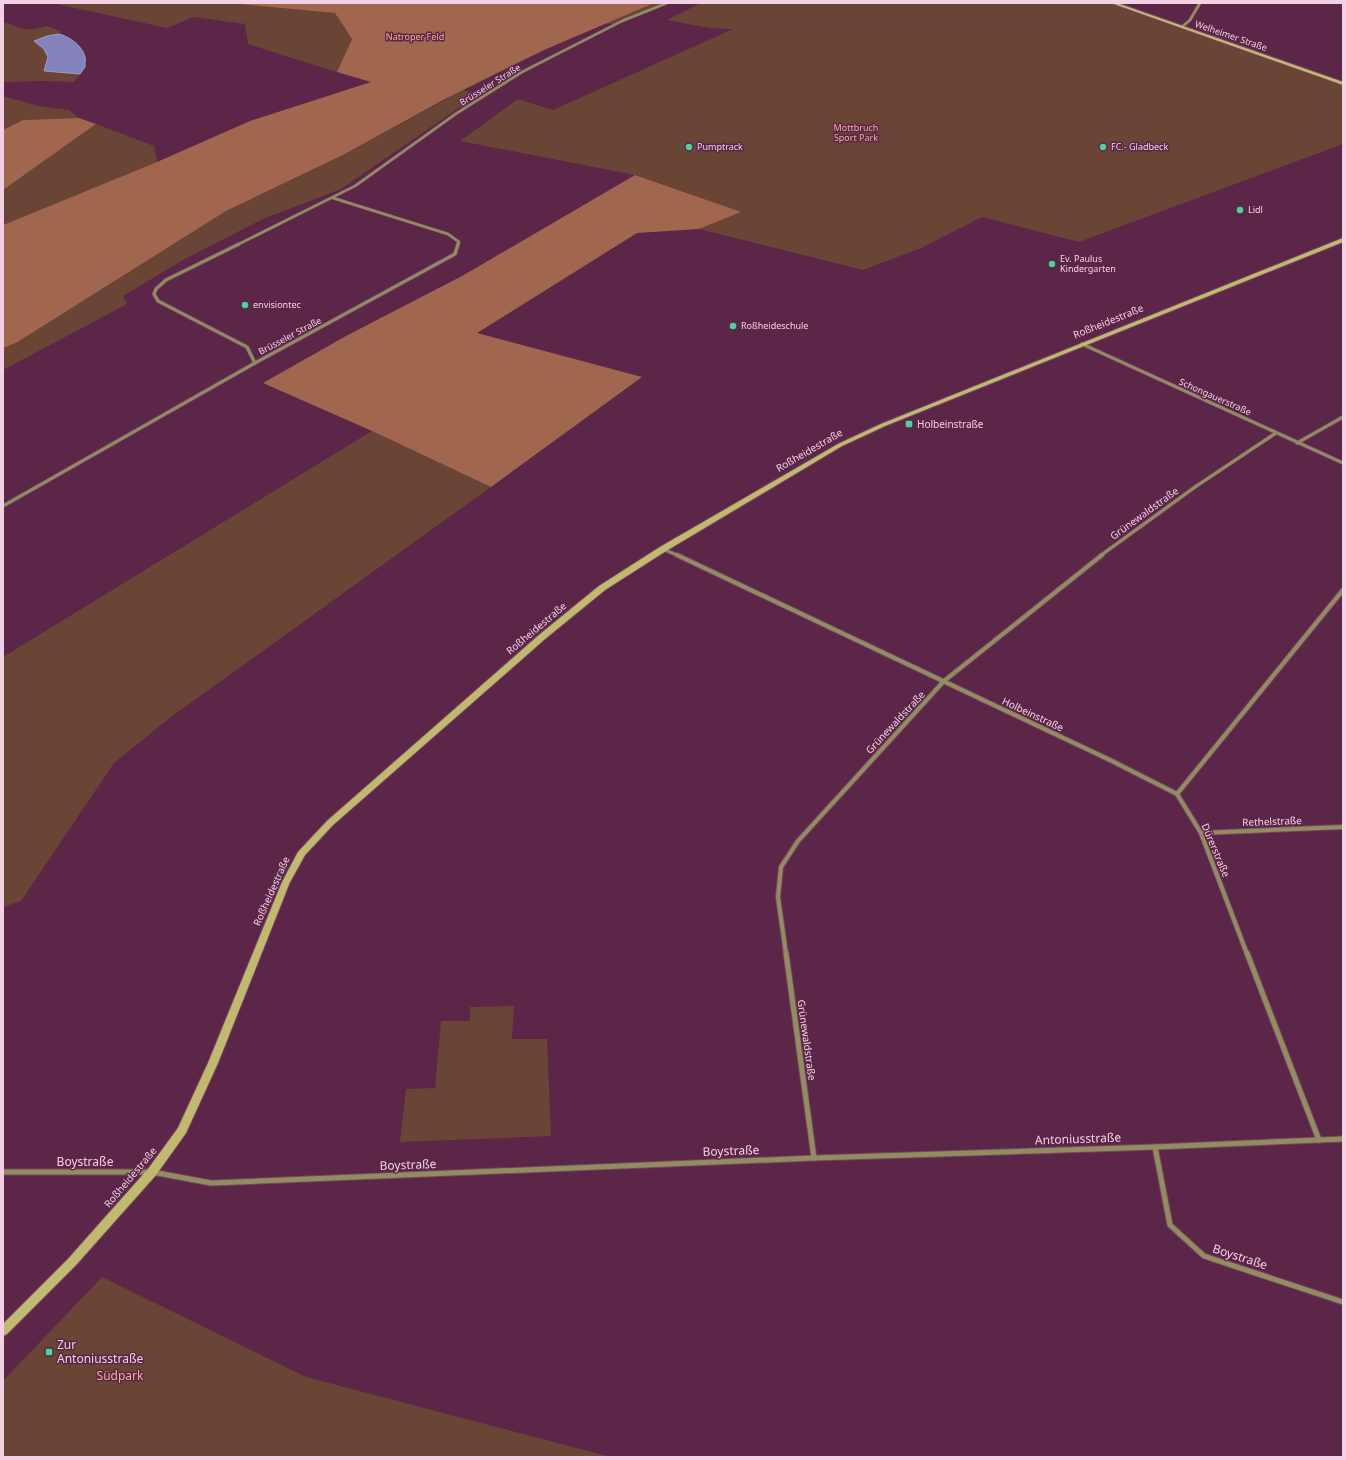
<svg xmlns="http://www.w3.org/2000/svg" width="1346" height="1460" font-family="'Noto Sans',sans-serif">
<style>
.green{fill:#6a4536}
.forest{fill:#a1664e}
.water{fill:#8283bc;stroke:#a49ac8}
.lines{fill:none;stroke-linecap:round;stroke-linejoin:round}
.street-far3-casing{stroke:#764564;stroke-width:3.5}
.street-far2-casing{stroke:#764564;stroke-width:4.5}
.street-far1-casing{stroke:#764564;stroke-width:6}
.street-casing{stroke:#764564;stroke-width:7}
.secondary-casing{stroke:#764564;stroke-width:2}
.street-far3{stroke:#918d5e;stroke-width:2.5}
.street-far2{stroke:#918d5e;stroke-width:3}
.street-far1{stroke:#918d5e;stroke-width:4}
.street{stroke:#918d5e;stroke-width:5}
.secondary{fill:#c1b96d;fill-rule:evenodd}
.poi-dot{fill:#49d49d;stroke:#5b2648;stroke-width:1.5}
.labels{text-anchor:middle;stroke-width:3;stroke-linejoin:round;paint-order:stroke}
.far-street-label{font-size:9px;fill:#f3d1e4;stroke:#5b2648}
.far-park-label{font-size:9px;fill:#f5af93;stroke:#5b2648}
.far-poi-label{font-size:9px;fill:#f3d1e4;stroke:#5b2648;text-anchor:start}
.street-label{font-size:10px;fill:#f3d1e4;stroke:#5b2648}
.poi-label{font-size:10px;fill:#f3d1e4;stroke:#5b2648;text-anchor:start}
.near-street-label{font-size:12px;fill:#f3d1e4;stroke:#5b2648}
.near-poi-label{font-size:12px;fill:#f3d1e4;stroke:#5b2648;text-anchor:start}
.near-park-label{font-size:12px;fill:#f5af93;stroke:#5b2648}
</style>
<rect width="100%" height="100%" fill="#5b2648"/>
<!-- green -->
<g class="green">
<polygon points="52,3 664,3 619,24 337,16 352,39 337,72 248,44 245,24 193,17 167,28"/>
<polygon points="701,3 1109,3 1343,86 1343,144 1079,242 982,217 921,248 863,270 699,229 740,212 635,175 460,141 518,99 553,110 733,29 709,28 667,20"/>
<path d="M3,22C25,29 23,32 47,26L60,31L59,34L47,36L34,41L44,49L48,57L45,71L80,74L74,82L45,81L3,82Z"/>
<polygon points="463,90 479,94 341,189 263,219 183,260 123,296 127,304 3,370 3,348 16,343 226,211 343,155"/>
<polygon points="3,96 38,106 69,110 79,118 23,120 3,130"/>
<polygon points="96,124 154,146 157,162 3,225 3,190"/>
<polygon points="372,431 491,487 171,717 114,763 21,901 3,907 3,657"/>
<polygon points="514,1006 512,1039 547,1039 551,1136 400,1142 406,1089 435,1088 441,1021 470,1021 470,1007"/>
<polygon points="102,1277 306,1377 611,1457 3,1457 3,1381"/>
</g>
<!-- forest -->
<g class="forest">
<polygon points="230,3 654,3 544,50 445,99 343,155 226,211 16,343 3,348 3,225 157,162 250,121 371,82 337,72 352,39 335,13"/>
<polygon points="79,118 96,124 3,190 3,130 23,120"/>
<polygon points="635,175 741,212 699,229 637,233 477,333 642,377 491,487 372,431 263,383 346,336 462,276"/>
</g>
<!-- water -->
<path class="water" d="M59,34C68,36 81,45 84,54C86,57 85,63 85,67L80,74L44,71L48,57L44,49L34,41L47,36Z"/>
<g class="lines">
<defs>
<g id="street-far3">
<polyline points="1182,27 1190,20 1200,3"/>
<polyline points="333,198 448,234 459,242 458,245"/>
<polyline points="237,245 355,186 457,113 522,72 622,21 667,3"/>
</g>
<g id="street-far2">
<polyline points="239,244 166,280 156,289 154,294 158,301 247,347 255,363"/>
<polyline points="1082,344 1343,463"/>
<polyline points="1297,443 1343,417"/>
<polyline points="3,506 255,363 455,254 458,244"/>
<polyline points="663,549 679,556"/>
<polyline points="1100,556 1195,487 1276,433"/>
</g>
<g id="street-far1">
<polyline points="677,555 1112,761 1177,794"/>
<polyline points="1201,833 1343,827"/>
<polyline points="786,954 778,897 781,867 798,841 944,681 1102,555"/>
<polyline points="1247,954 1201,833 1177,794 1343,590"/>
</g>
<g id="street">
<polyline points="786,953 814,1158"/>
<polyline points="1247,953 1319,1140"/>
<polyline points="1155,1147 1170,1225 1204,1256 1343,1302"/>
<polyline points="3,1172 152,1172 211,1183 814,1158 1155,1147 1343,1139"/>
</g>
<g id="secondary">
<polygon points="1111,3 1117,3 1343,82 1343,85"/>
<polygon points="1343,238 1343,242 885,426 842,446 666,551 605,590 545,639 333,825 305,855 290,882 218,1063 186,1133 156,1175 76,1265 7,1334 3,1336 3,1324 68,1259 148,1169 178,1128 208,1063 282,882 298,852 327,821 539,635 599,586 660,547 838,444 881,424"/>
</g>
</defs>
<!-- street-far3 casing -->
<use href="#street-far3" class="street-far3-casing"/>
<!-- street-far2 casing -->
<use href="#street-far2" class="street-far2-casing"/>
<!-- street-far1 casing -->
<use href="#street-far1" class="street-far1-casing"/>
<!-- street casing -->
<use href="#street" class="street-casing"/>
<!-- secondary casing -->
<use href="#secondary" class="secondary-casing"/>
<!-- street-far3 -->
<use href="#street-far3" class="street-far3"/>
<!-- street-far2 -->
<use href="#street-far2" class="street-far2"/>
<!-- street-far1 -->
<use href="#street-far1" class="street-far1"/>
<!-- street -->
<use href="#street" class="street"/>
<!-- secondary -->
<use href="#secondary" class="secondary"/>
</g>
<!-- markers -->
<g class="poi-dot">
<circle cx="689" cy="147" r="4"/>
<circle cx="1103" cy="147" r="4"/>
<circle cx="1240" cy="210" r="4"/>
<circle cx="1052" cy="264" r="4"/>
<circle cx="245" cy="305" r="4"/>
<circle cx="733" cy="326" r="4"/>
<rect x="905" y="420" width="8" height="8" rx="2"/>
<rect x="45" y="1348" width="8" height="8" rx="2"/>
</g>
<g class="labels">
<!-- far-street labels -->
<g class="far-street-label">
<text transform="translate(1231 36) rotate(19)" y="3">Welheimer Straße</text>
<text transform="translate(490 85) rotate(-32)" y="3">Brüsseler Straße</text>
<text transform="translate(290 336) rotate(-28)" y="3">Brüsseler Straße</text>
<text transform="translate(1215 397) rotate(24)" y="3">Schongauerstraße</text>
</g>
<!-- far-park labels -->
<g class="far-park-label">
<text x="415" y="40">Natroper Feld</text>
<text x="856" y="131">Mottbruch<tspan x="856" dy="10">Sport Park</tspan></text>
</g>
<!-- far-poi labels -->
<g class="far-poi-label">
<text x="697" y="150">Pumptrack</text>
<text x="1111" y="150">FC.- Gladbeck</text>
<text x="1248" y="213">Lidl</text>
<text x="1060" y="262">Ev. Paulus<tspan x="1060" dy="10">Kindergarten</tspan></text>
<text x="253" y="308">envisiontec</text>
<text x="741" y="329">Roßheideschule</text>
</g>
<!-- street labels -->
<g class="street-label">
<text transform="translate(1108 321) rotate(-22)" y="4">Roßheidestraße</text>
<text transform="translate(809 450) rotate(-30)" y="4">Roßheidestraße</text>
<text transform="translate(1144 513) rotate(-36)" y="4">Grünewaldstraße</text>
<text transform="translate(536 628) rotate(-40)" y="4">Roßheidestraße</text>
<text transform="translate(1033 714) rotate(25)" y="4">Holbeinstraße</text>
<text transform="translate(895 722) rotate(-47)" y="4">Grünewaldstraße</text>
<text transform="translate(1272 821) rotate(-2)" y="4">Rethelstraße</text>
<text transform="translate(1216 850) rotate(67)" y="4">Dürerstraße</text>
<text transform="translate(271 891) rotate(-66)" y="4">Roßheidestraße</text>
<text transform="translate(807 1040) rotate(82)" y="4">Grünewaldstraße</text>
<text transform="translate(130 1177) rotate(-50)" y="4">Roßheidestraße</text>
</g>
<!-- poi labels -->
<g class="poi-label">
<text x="917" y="428">Holbeinstraße</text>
</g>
<!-- near-street labels -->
<g class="near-street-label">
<text transform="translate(1078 1139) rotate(-2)" y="4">Antoniusstraße</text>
<text transform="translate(731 1151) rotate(-2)" y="4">Boystraße</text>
<text x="85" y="1166">Boystraße</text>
<text transform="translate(408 1165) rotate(-2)" y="4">Boystraße</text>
<text transform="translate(1240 1257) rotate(18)" y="4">Boystraße</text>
</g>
<!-- near-poi labels -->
<g class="near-poi-label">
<text x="57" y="1349">Zur<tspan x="57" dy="14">Antoniusstraße</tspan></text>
</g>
<!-- near-park labels -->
<g class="near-park-label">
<text x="120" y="1380">Südpark</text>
</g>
</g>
<!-- border -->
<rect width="1346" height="1460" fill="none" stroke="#f3d1e4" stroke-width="8"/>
</svg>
